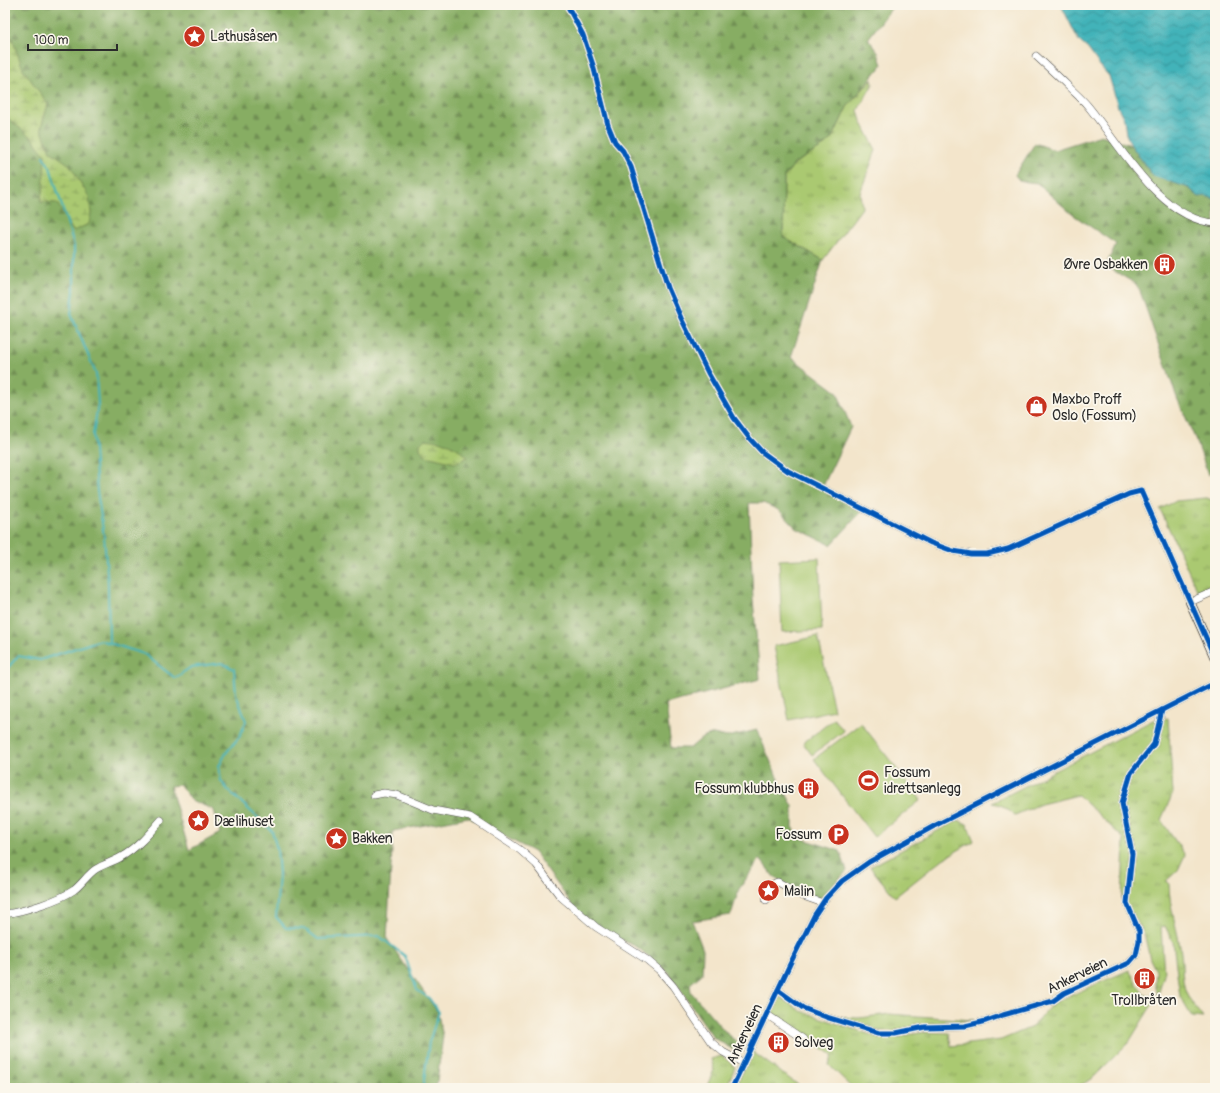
<svg xmlns="http://www.w3.org/2000/svg" width="1220" height="1093" font-family="Pangolin,sans-serif">
<style>
.grass{fill:url(#grass-tufts);stroke:#6a7a4e}
.forest{fill:url(#forest-firs);stroke:#596c47;fill-rule:evenodd}
.wetland{fill:url(#wetland-marsh);stroke:#6a7a4e}
.park{fill:#aac971;stroke:#6a7a4e}
.water{fill:url(#water-waves);stroke:#366f72}
.lines{fill:none;stroke-linecap:round;stroke-linejoin:round}
.stream{stroke:#42b3b9;stroke-width:2}
.minor-casing{stroke:#494743;stroke-width:8}
.tertiary-casing{stroke:#494743;stroke-width:10}
.minor{stroke:#fff;stroke-width:7}
.tertiary{stroke:#fff;stroke-width:8}
.cycleway-casing{stroke:#fbf7ec;stroke-width:8}
.cycleway{stroke:#0057b8;stroke-width:5}
.labels{text-anchor:middle;stroke-width:3.5;stroke-linejoin:round;paint-order:stroke}
.poi-label{font-size:14px;fill:#2b2b2b;stroke:#fbf7ec;text-anchor:start}
.street-label{font-size:14px;fill:#2b2b2b;stroke:#fbf7ec}
</style>
<defs>
<pattern id="grass-tufts" width="24" height="20" patternUnits="userSpaceOnUse"><rect width="24" height="20" fill="#aac971"/><path d="M3 7l-1-3M5 7V3M7 7l1-3M15 17l-1-3M17 17v-4M19 17l1-3" fill="none" stroke="#8ba35d"/></pattern>
<pattern id="forest-firs" width="22" height="20" patternUnits="userSpaceOnUse"><rect width="22" height="20" fill="#87ad63"/><path d="M5 1l3.5 6h-7zM16 11l3.5 6h-7z" fill="#6f8d52"/></pattern>
<pattern id="wetland-marsh" width="20" height="14" patternUnits="userSpaceOnUse"><rect width="20" height="14" fill="#aac971"/><path d="M1 5h8M5 5V1M11 12h8M15 12V8" fill="none" stroke="#8ba35d"/></pattern>
<pattern id="water-waves" width="16" height="10" patternUnits="userSpaceOnUse"><rect width="16" height="10" fill="#42b3b9"/><path d="M0 5q4-4 8 0t8 0" fill="none" stroke="#379297"/></pattern>
</defs>
<rect width="100%" height="100%" fill="#fbf7ec"/>
<filter id="ink" filterUnits="userSpaceOnUse"><feTurbulence type="fractalNoise" baseFrequency=".025" numOctaves="2"/><feDisplacementMap in="SourceGraphic" scale="8" xChannelSelector="R" yChannelSelector="G"/><feConvolveMatrix kernelMatrix="1 2 1 2 8 2 1 2 1" color-interpolation-filters="sRGB"/></filter>
<filter id="wash" filterUnits="userSpaceOnUse"><feTurbulence type="fractalNoise" baseFrequency=".012" numOctaves="4" result="noise"/><feDisplacementMap in="SourceGraphic" scale="16" xChannelSelector="R" yChannelSelector="G"/><feGaussianBlur stdDeviation="0.9" result="paint"/><feColorMatrix in="noise" values="0 0 0 0 0 0 0 0 0 0 0 0 0 0 0 0 0 1.4 0 .05"/><feComposite in="paint" operator="in"/></filter>
<g filter="url(#wash)">
<rect width="100%" height="100%" fill="#f3e5cb"/>
<!-- grass -->
<g class="grass">
<polygon points="872,79 873,84 858,110 861,121 876,150 860,193 862,208 823,260 783,237 784,177 795,163 819,149 832,139 847,107"/>
<polygon points="1206,498 1215,501 1215,584 1198,592 1160,509 1176,501"/>
<path d="M1168,718L1173,793L1161,820L1185,855L1178,870L1166,881L1169,884C1169,907 1178,930 1181,953C1183,966 1181,980 1186,992C1190,1001 1197,1010 1203,1018L1192,1017L1180,997L1173,942L1165,926L1161,927L1164,975L1158,995L1129,1042L1092,1079L1075,1088H853L829,1065L833,1055L769,1013L779,996L801,1011L877,1037H895L925,1032L949,1033L951,1046L1001,1040L1032,1027L1053,1003L1129,970L1144,995H1158L1155,984L1156,971L1150,959L1144,933L1122,899L1124,839L1078,795L1041,804L1015,815L1001,805L992,803L1153,720Z"/>
<polygon points="958,820 967,824 974,841 943,859 895,897 870,867"/>
<polygon points="889,1014 973,1020 924,1025 894,1031 878,1031 831,1017 859,1018"/>
<polygon points="750,1050 801,1087 801,1088 736,1088"/>
<polygon points="722,1056 735,1067 726,1088 706,1088 714,1070 711,1059"/>
</g>
<!-- forest -->
<g class="forest">
<path d="M5,5H894L868,39L877,50L882,65L847,107L832,139L819,149L795,163L784,177L783,237L823,260L791,357L837,392L851,427L822,488L863,510L831,545L796,528L779,510L763,503H749L753,599L760,679L666,704L671,748H690L702,738L714,734L727,737L757,730L779,781L793,806V828L797,837L840,851L847,871L820,899L802,894L774,877L760,859L739,889L731,915L692,921L703,950L702,974L690,984L691,992L729,1036L743,1046L740,1054L714,1038L668,972L637,947L603,931L576,910L534,852L468,817L393,831L387,939L437,1011L443,1036L436,1088H5ZM180,785L191,800L214,810L220,833L189,850L170,786Z"/>
<polygon points="1101,135 1131,145 1153,176 1189,188 1199,197 1205,196 1215,199 1215,470 1208,475 1198,445 1177,398 1140,291 1136,284 1106,266 1116,244 1072,214 1037,183 1020,181 1015,175 1035,143 1054,150"/>
</g>
<!-- wetland -->
<g class="wetland">
<polygon points="5,38 12,38 23,69 48,104 41,128 50,151 70,165 89,197 91,213 89,224 73,231 57,203 40,202 43,189 45,155 32,138 5,116 7,54 5,47"/>
<path d="M425,439C444,441 454,444 468,457L455,463L426,456L420,449V444Z"/>
</g>
<!-- park -->
<g class="park">
<polygon points="819,558 822,630 782,632 779,560"/>
<polygon points="818,636 834,710 789,720 774,646"/>
<polygon points="834,719 844,731 812,755 803,743"/>
<polygon points="861,723 921,800 874,837 814,759"/>
</g>
<!-- water -->
<polygon class="water" points="1061,5 1215,5 1215,199 1205,196 1199,197 1189,188 1153,176 1131,145 1126,134 1124,119 1118,107 1109,76 1101,67 1088,49 1079,41"/>
<g class="lines">
<!-- stream -->
<g class="stream">
<polyline points="43,156 50,167 74,245 74,291 71,314 96,374 98,404 93,435 97,491 104,536 108,585 109,642"/>
<polyline points="5,671 18,656 40,660 100,640 144,654 175,678 191,667 222,663 234,669 236,694 246,721 240,736 226,753 219,766 221,781 228,790 272,831 277,849 279,874 276,917 286,928 305,929 318,939 379,936 405,956 417,990 429,998 439,1012 429,1042 423,1088"/>
</g>
</g>
</g>
<g filter="url(#ink)">
<g class="lines">
<defs>
<g id="minor">
<polyline points="567,5 583,35 593,65 608,125 615,142 623,151 631,167 668,288 681,318 708,373 734,418 750,439 762,452 788,471 931,543 953,551 971,554 987,554 1008,549 1129,494 1141,491 1190,602 1215,591"/>
<path d="M1036,56C1048,67 1059,77 1070,88C1075,93 1082,99 1087,105C1119,143 1160,220 1215,223"/>
<polyline points="374,795 384,793 397,795 433,810 470,817 520,850 536,864 560,896 581,914 596,927 647,960 659,970 673,986 711,1042 723,1052 743,1063"/>
<path d="M766,900C767,893 770,884 778,882L803,896L823,903"/>
<path d="M5,914C25,911 58,901 74,890C82,884 88,874 96,869C104,864 113,862 121,857C137,848 149,834 161,820"/>
<polyline points="778,990 803,1008 826,1017 879,1033 896,1033 925,1027 965,1026 986,1021 1003,1015 1053,1001 1064,993 1129,963 1136,955 1139,941 1139,931 1127,903 1132,854 1122,803 1131,773 1154,744 1162,710"/>
<polyline points="766,1014 803,1039"/>
<polyline points="732,1088 790,964 814,916 826,898 842,881 869,862 936,825 1215,683"/>
</g>
<polyline id="tertiary" points="1190,602 1215,658"/>
</defs>
<!-- minor casing -->
<use href="#minor" class="minor-casing"/>
<!-- tertiary casing -->
<use href="#tertiary" class="tertiary-casing"/>
<!-- minor -->
<use href="#minor" class="minor"/>
<!-- tertiary -->
<use href="#tertiary" class="tertiary"/>
<defs>
<g id="cycleway">
<polyline points="567,5 583,35 593,65 608,125 615,142 623,151 631,167 668,288 681,318 708,373 734,418 750,439 762,452 788,471 931,543 953,551 971,554 987,554 1008,549 1129,494 1141,491 1215,658"/>
<polyline points="778,990 803,1008 826,1017 879,1033 896,1033 925,1027 965,1026 986,1021 1003,1015 1053,1001 1064,993 1129,963 1136,955 1139,941 1139,931 1127,903 1132,854 1122,803 1131,773 1154,744 1162,710"/>
<polyline points="732,1088 790,964 814,916 826,898 842,881 869,862 936,825 1215,683"/>
</g>
</defs>
<!-- cycleway casing -->
<use href="#cycleway" class="cycleway-casing"/>
<!-- cycleway -->
<use href="#cycleway" class="cycleway"/>
</g>
</g>
<!-- icons -->
<defs>
<symbol id="sight-disc" viewBox="-11 -11 22 22"><circle r="9.5" fill="#c8321e" stroke="#fbf7ec"/><path d="M0-6L1.8-2.2L6-1.7L2.9 1.2L3.7 5.4L0 3.3L-3.7 5.4L-2.9 1.2L-6-1.7L-1.8-2.2Z" fill="#fff"/></symbol>
<symbol id="building-disc" viewBox="-11 -11 22 22"><circle r="9.5" fill="#c8321e" stroke="#fbf7ec"/><path d="M-4-6H4V6H1V3H-1V6H-4ZM-2.5-4.3h1.7v1.8h-1.7ZM.8-4.3h1.7v1.8H.8ZM-2.5-1h1.7V.8h-1.7ZM.8-1h1.7V.8H.8Z" fill="#fff"/></symbol>
<symbol id="shop-disc" viewBox="-11 -11 22 22"><circle r="9.5" fill="#c8321e" stroke="#fbf7ec"/><path d="M-5-2.5h2.3a2.7 3.5 0 0 1 5.4 0H5L5.5 6h-11ZM-1.5-2.5h3a1.5 2.3 0 0 0-3 0Z" fill="#fff"/></symbol>
<symbol id="stadium-disc" viewBox="-11 -11 22 22"><circle r="9.5" fill="#c8321e" stroke="#fbf7ec"/><path d="M0-5a6.5 5 0 1 0 0 10a6.5 5 0 1 0 0-10ZM-3.5-1.8h7v3.6h-7Z" fill="#fff"/></symbol>
<symbol id="parking-disc" viewBox="-11 -11 22 22"><circle r="9.5" fill="#c8321e" stroke="#fbf7ec"/><path d="M-3.5-5.5H1a3.5 3.5 0 0 1 0 7H-1V5.5H-3.5ZM-1-3.4V-.6H.8a1.4 1.4 0 0 0 0-2.8Z" fill="#fff"/></symbol>
</defs>
<g fill-rule="evenodd">
<use href="#sight-disc" x="182" y="24" width="25" height="25"/>
<use href="#building-disc" x="1152" y="252" width="25" height="25"/>
<use href="#shop-disc" x="1024" y="394" width="25" height="25"/>
<use href="#stadium-disc" x="856" y="768" width="25" height="25"/>
<use href="#building-disc" x="796" y="776" width="25" height="25"/>
<use href="#sight-disc" x="186" y="808" width="25" height="25"/>
<use href="#parking-disc" x="826" y="822" width="25" height="25"/>
<use href="#sight-disc" x="324" y="826" width="25" height="25"/>
<use href="#sight-disc" x="756" y="878" width="25" height="25"/>
<use href="#building-disc" x="1132" y="966" width="25" height="25"/>
<use href="#building-disc" x="766" y="1030" width="25" height="25"/>
</g>
<g class="labels">
<!-- poi labels -->
<g class="poi-label">
<text x="210" y="41">Lathusåsen</text>
<text x="1148" y="269" text-anchor="end">Øvre Osbakken</text>
<text x="1052" y="404">Maxbo Proff<tspan x="1052" dy="16">Oslo (Fossum)</tspan></text>
<text x="884" y="777">Fossum<tspan x="884" dy="16">idrettsanlegg</tspan></text>
<text x="794" y="793" text-anchor="end">Fossum klubbhus</text>
<text x="214" y="826">Dælihuset</text>
<text x="822" y="839" text-anchor="end">Fossum</text>
<text x="352" y="843">Bakken</text>
<text x="784" y="896">Malin</text>
<text x="1144" y="1005" text-anchor="middle">Trollbråten</text>
<text x="794" y="1047">Solveg</text>
</g>
<!-- street labels -->
<g class="street-label">
<text transform="translate(1077 975) rotate(-26)" y="5">Ankerveien</text>
<text transform="translate(744 1034) rotate(-65)" y="5">Ankerveien</text>
</g>
</g>
<!-- margin -->
<rect width="1220" height="1093" fill="none" stroke="#fbf7ec" stroke-width="20"/>
<!-- scale -->
<path d="M28 44v6h89v-6" fill="none" stroke="#2b2b2b" stroke-width="2"/>
<text x="34" y="44" font-size="12" fill="#2b2b2b" stroke="#fbf7ec" stroke-width="3" paint-order="stroke">100 m</text>
</svg>
